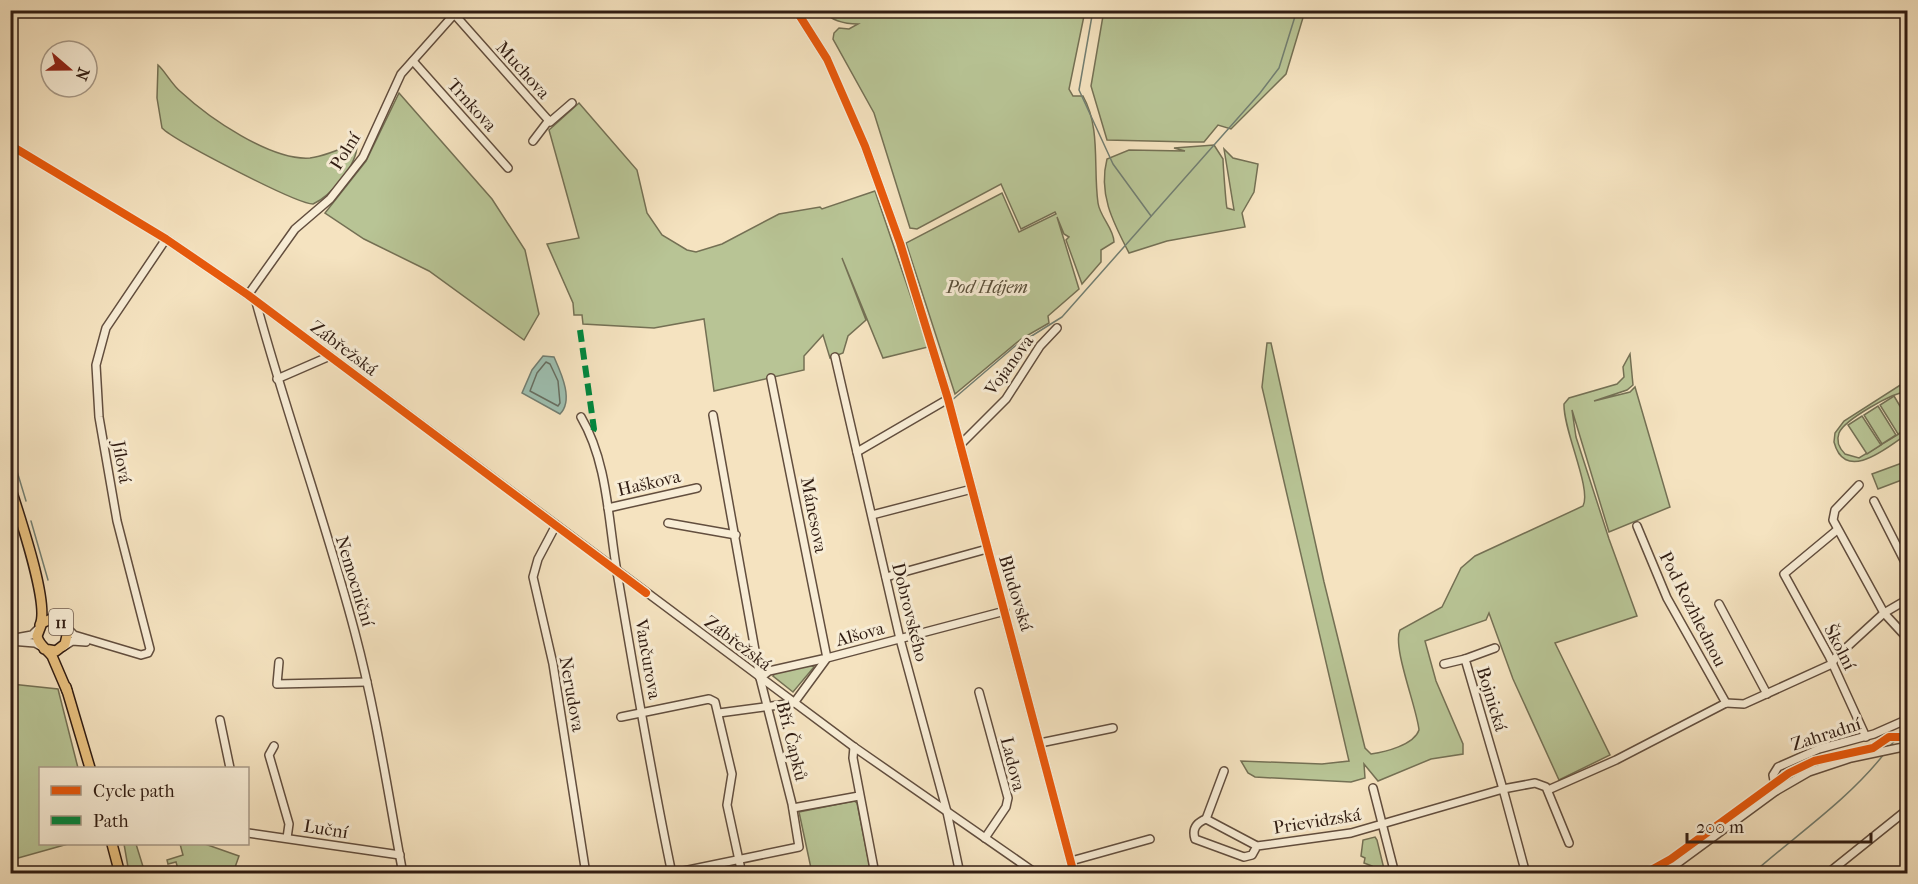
<svg xmlns="http://www.w3.org/2000/svg" width="1918" height="884" font-family="'IM FELL French Canon',serif">
<style>
.green{fill:#b8c495;stroke:#747054;stroke-width:1.5}
.water{fill:#9dbeaf;stroke:#727e71;stroke-width:1.5}
.lines{fill:none;stroke-linecap:round;stroke-linejoin:round}
.shore{stroke:#676e61;stroke-width:1.5}
.stream{stroke:#727e71;stroke-width:1.5}
.minor-casing{stroke:#624e3e;stroke-width:10}
.major-casing{stroke:#311d13;stroke-width:12}
.minor{stroke:#f8edd6;stroke-width:7}
.major{stroke:#eac280;stroke-width:9}
.quiet{stroke:#00873e;stroke-width:6;stroke-dasharray:12 6;stroke-linecap:butt}
.cycleway-casing{stroke:#f8edd6;stroke-width:11}
.cycleway{stroke:#e8590c;stroke-width:8}
.labels{text-anchor:middle;stroke-width:6;stroke-linejoin:round;paint-order:stroke}
.shield{fill:#f8edd6;stroke:#6d5b4e;stroke-width:1.5}
.shield-label{font-size:16px;font-weight:bold;fill:#311d13}
.street-label{font-size:18px;fill:#311d13;stroke:#f8edd6}
.park-label{font-size:18px;font-style:italic;fill:#5a4f3a;stroke:#f8edd6}
</style>
<rect width="100%" height="100%" fill="#f5e3c0"/>
<filter id="stains"><feTurbulence type="fractalNoise" baseFrequency=".00333" numOctaves="4"/><feColorMatrix values="0 0 0 0 .2 0 0 0 0 .09 0 0 0 0 .02 0 0 0 .5 -.17"/></filter>
<radialGradient id="worn" r=".72"><stop offset=".6" stop-color="#630" stop-opacity="0"/><stop offset="1" stop-color="#630" stop-opacity=".3"/></radialGradient>
<!-- green -->
<g class="green">
<polygon points="1104,10 1305,10 1305,11 1286,74 1231,129 1218,125 1204,142 1191,142 1107,140 1091,86"/>
<path d="M822,11H1085L1069,89L1073,96H1083C1101,128 1093,168 1098,203C1100,217 1114,229 1114,242L1101,250V262L1082,284L1066,240L1069,237L1064,234L1057,217L1079,289L1048,316L1049,323L1021,339L955,394L906,243L1002,193L1019,232L1056,214L1055,212L1021,229L1001,184L917,229L910,228L874,113L833,39L834,33L839,28L849,29L858,24C845,24 831,20 822,11Z"/>
<path d="M158,65C165,71 172,85 181,92C209,118 271,161 310,158C325,156 341,149 354,143L357,145C357,165 331,196 313,204C297,204 175,141 162,128L157,98Z"/>
<polygon points="399,93 492,199 525,250 539,314 524,340 429,271 364,239 325,213 366,161"/>
<polygon points="579,103 637,170 647,213 662,235 687,250 696,252 722,244 779,214 820,207 822,209 875,191 928,347 883,358 842,258 866,320 848,336 843,353 830,358 823,335 804,356 804,370 714,391 704,319 654,328 583,324 582,315 574,315 573,303 547,244 579,238 549,130"/>
<path d="M1214,145L1223,159C1223,163 1226,206 1227,208L1234,210L1224,149L1233,158L1258,164L1254,192L1242,213L1245,227L1167,241L1129,253C1113,222 1098,194 1107,159L1129,150L1185,151L1174,148Z"/>
<path d="M1267,343H1271L1324,582L1365,748L1371,754C1385,752 1414,745 1419,730C1417,708 1392,647 1400,630L1442,607L1461,568L1475,556L1583,506C1592,489 1563,430 1564,404L1569,398L1617,384L1624,377L1623,367L1630,354L1633,385L1627,390L1594,401L1630,392L1635,387L1670,507L1609,532L1572,410L1576,437L1609,539L1637,616L1555,643L1610,755L1559,780L1513,679L1489,613L1486,620L1425,641L1436,681L1463,744V754L1431,759L1378,781L1364,764L1365,778L1351,782L1255,777L1248,773L1241,761L1322,764L1349,761L1262,387Z"/>
<path d="M1905,382L1907,392C1895,391 1844,420 1839,433C1836,441 1839,448 1845,454L1859,458L1907,429V434C1888,447 1845,484 1834,442L1835,433L1844,421Z"/>
<polygon points="1894,396 1907,418 1907,428 1898,434 1880,405"/>
<polygon points="1878,406 1896,435 1882,444 1864,415"/>
<polygon points="1862,416 1881,445 1867,454 1848,425"/>
<polygon points="1902,463 1907,478 1878,489 1872,474"/>
<polygon points="809,664 814,667 793,692 773,676 776,672"/>
<polygon points="11,684 58,689 78,768 40,768 40,844 68,844 11,860"/>
<polygon points="854,801 857,803 871,873 812,873 799,812"/>
<polygon points="1375,837 1377,840 1385,873 1371,873 1372,866 1364,863 1365,858 1361,856 1363,840"/>
<polygon points="124,844 136,844 145,873 129,873"/>
<polygon points="180,844 205,844 239,856 233,873 179,873 176,862 168,864 167,860 183,855"/>
</g>
<!-- water -->
<path class="water" d="M543,356L554,357C561,373 574,400 560,414L522,393L532,370Z"/>
<g class="lines">
<!-- shore -->
<polygon class="shore" points="546,362 550,364 558,381 560,403 558,406 530,391 537,373"/>
<!-- stream -->
<g class="stream">
<polyline points="1093,10 1079,90 1113,164 1151,216"/>
<polyline points="951,401 1014,347 1062,317 1260,93 1279,68 1297,10"/>
<polyline points="10,448 26,501"/>
<polyline points="31,521 48,580"/>
<polyline points="1888,748 1908,727"/>
<path d="M1752,874C1796,835 1848,800 1884,754"/>
</g>
<defs>
<g id="minor">
<polyline points="796,10 827,59 865,146 900,243 948,399 1074,874"/>
<polyline points="455,15 550,122 572,103"/>
<polyline points="413,61 508,168"/>
<polyline points="533,141 549,120"/>
<polyline points="10,145 166,239 248,295 854,747 1037,874"/>
<polyline points="248,295 295,229 330,199 363,157 401,74 458,10"/>
<path d="M256,302C286,413 326,522 355,633C376,712 388,793 403,874"/>
<polyline points="835,357 900,639 947,812 960,874"/>
<polyline points="277,379 330,356"/>
<path d="M581,417C608,463 608,520 617,572C634,672 651,774 672,874"/>
<polyline points="960,445 1006,399 1040,346 1057,328"/>
<polyline points="857,452 948,399"/>
<polyline points="1859,485 1835,510 1833,520 1884,613 1908,639"/>
<polyline points="1874,501 1908,568"/>
<polyline points="608,508 697,488"/>
<polyline points="872,515 972,489"/>
<polyline points="668,523 736,535"/>
<polyline points="556,525 538,559 533,577 553,664 586,874"/>
<polyline points="1637,526 1667,598 1726,703"/>
<polyline points="1837,530 1784,574 1829,656 1866,737"/>
<polyline points="886,577 987,549"/>
<polyline points="1719,604 1767,694"/>
<polyline points="67,628 74,635 141,655 148,653 150,649 117,521 99,417 96,365 106,328 166,239"/>
<polyline points="10,639 32,635 37,630"/>
<polyline points="10,641 35,643 42,647"/>
<polyline points="63,647 72,641 86,642"/>
<polyline points="1495,648 1465,659 1503,789 1535,783 1546,787 1569,843"/>
<polyline points="279,662 277,684 367,682"/>
<polyline points="1444,664 1465,659"/>
<polyline points="760,678 769,671 827,658 771,378"/>
<polyline points="979,692 1008,798 1006,807 985,838"/>
<polyline points="1726,703 1744,704 1832,664 1835,658 1884,613 1908,599"/>
<polyline points="719,713 794,703 827,658 1005,611"/>
<polyline points="621,717 709,699 715,702 732,774 727,805 742,874"/>
<polyline points="220,720 230,768"/>
<polyline points="1040,743 1113,728"/>
<polyline points="274,746 269,755 289,824 287,838"/>
<polyline points="854,747 853,758 875,874"/>
<polyline points="1373,788 1395,874"/>
<polyline points="1548,790 1616,760 1726,703"/>
<polyline points="1776,791 1773,775 1778,767 1819,749 1874,734 1908,719"/>
<polyline points="793,808 859,796"/>
<polyline points="1206,819 1224,771"/>
<polyline points="248,833 400,855"/>
<path d="M1257,846L1252,855L1244,857L1195,839C1192,829 1196,823 1206,819L1257,846L1351,833L1503,789L1526,874"/>
<polyline points="1071,861 1150,839"/>
<polyline points="669,874 799,847 792,804 760,678 713,415"/>
<polyline points="1663,874 1776,791 1809,772 1851,758 1908,746"/>
<polyline points="1827,874 1908,809"/>
</g>
<g id="major">
<path d="M10,486C18,512 50,604 40,625"/>
<path d="M44,649L56,651L65,644L68,631L60,621L51,619L42,623L37,636C39,646 46,648 52,656L67,691"/>
<polyline points="66,687 90,768"/>
<polyline points="112,844 120,874"/>
</g>
</defs>
<!-- minor casing -->
<use href="#minor" class="minor-casing"/>
<!-- major casing -->
<use href="#major" class="major-casing"/>
<!-- minor -->
<use href="#minor" class="minor"/>
<!-- major -->
<use href="#major" class="major"/>
<!-- quiet -->
<polyline class="quiet" points="580,330 594,429 591,434"/>
<defs>
<g id="cycleway">
<polyline points="796,10 827,59 865,146 900,243 948,399 1074,874"/>
<polyline points="10,145 166,239 248,295 646,593"/>
<polyline points="1644,874 1671,859 1789,773 1814,761 1873,748 1889,737 1908,737"/>
</g>
</defs>
<!-- cycleway casing -->
<use href="#cycleway" class="cycleway-casing"/>
<!-- cycleway -->
<use href="#cycleway" class="cycleway"/>
</g>
<g class="labels">
<!-- shield labels -->
<rect class="shield" x="49" y="609" width="24" height="26" rx="4.5"/>
<g class="shield-label">
<text x="61" y="628">11</text>
</g>
<!-- street labels -->
<g class="street-label">
<text transform="translate(523 70) rotate(48)" y="6">Muchova</text>
<text transform="translate(472 105) rotate(48)" y="6">Trnkova</text>
<text transform="translate(345 151) rotate(-58)" y="6">Polní</text>
<text transform="translate(344 348) rotate(37)" y="6">Zábřežská</text>
<text transform="translate(1009 365) rotate(-54)" y="6">Vojanova</text>
<text transform="translate(122 462) rotate(80)" y="6">Jílová</text>
<text transform="translate(649 483) rotate(-13)" y="6">Haškova</text>
<text transform="translate(814 515) rotate(79)" y="6">Mánesova</text>
<text transform="translate(355 581) rotate(73)" y="6">Nemocniční</text>
<text transform="translate(1016 593) rotate(73)" y="6">Bludovská</text>
<text transform="translate(1693 609) rotate(63)" y="6">Pod Rozhlednou</text>
<text transform="translate(910 612) rotate(76)" y="6">Dobrovského</text>
<text transform="translate(860 634) rotate(-15)" y="6">Alšova</text>
<text transform="translate(738 643) rotate(37)" y="6">Zábřežská</text>
<text transform="translate(1840 647) rotate(63)" y="6">Školní</text>
<text transform="translate(648 659) rotate(80)" y="6">Vančurova</text>
<text transform="translate(572 694) rotate(80)" y="6">Nerudova</text>
<text transform="translate(1492 699) rotate(73)" y="6">Bojnická</text>
<text transform="translate(1826 734) rotate(-18)" y="6">Zahradní</text>
<text transform="translate(792 741) rotate(76)" y="6">Bří. Čapků</text>
<text transform="translate(1013 764) rotate(76)" y="6">Ladova</text>
<text transform="translate(1317 821) rotate(-9)" y="6">Prievidzská</text>
<text transform="translate(326 829) rotate(9)" y="6">Luční</text>
</g>
<!-- park labels -->
<g class="park-label">
<text x="987" y="293">Pod Hájem</text>
</g>
</g>
<!-- margin -->
<rect width="1918" height="884" fill="none" stroke="#f5e3c0" stroke-width="36"/>
<rect x="12" y="12" width="1894" height="860" fill="none" stroke="#311d13" stroke-width="3"/>
<rect x="18" y="18" width="1882" height="848" fill="none" stroke="#311d13" stroke-width="1.5"/>
<!-- legend -->
<rect x="39" y="767" width="210" height="78" fill="#f8edd6" stroke="#a89a88" stroke-width="1.5"/>
<rect x="51" y="786" width="30" height="9" fill="#e8590c" stroke="#a89a88" stroke-width="1.5"/>
<text x="93" y="797" font-size="18" fill="#311d13">Cycle path</text>
<rect x="51" y="816" width="30" height="9" fill="#00873e" stroke="#a89a88" stroke-width="1.5"/>
<text x="93" y="827" font-size="18" fill="#311d13">Path</text>
<!-- north arrow -->
<g transform="translate(69 69) rotate(110)"><circle r="28" fill="#f8edd6" stroke="#a89a88" stroke-width="1.5"/>
<path d="M0-4.5L10 22L0 15L-10 22Z" fill="#8f2418"/>
<text y="-9" font-size="16" font-weight="bold" text-anchor="middle" fill="#311d13">N</text>
</g>
<!-- scale -->
<path d="M1687 833v9h184v-9" fill="none" stroke="#311d13" stroke-width="3"/>
<text x="1696" y="833" font-size="18" fill="#311d13" stroke="#f8edd6" stroke-width="4.5" paint-order="stroke">200 m</text>
<rect width="100%" height="100%" filter="url(#stains)"/>
<rect width="100%" height="100%" fill="url(#worn)"/>
</svg>
